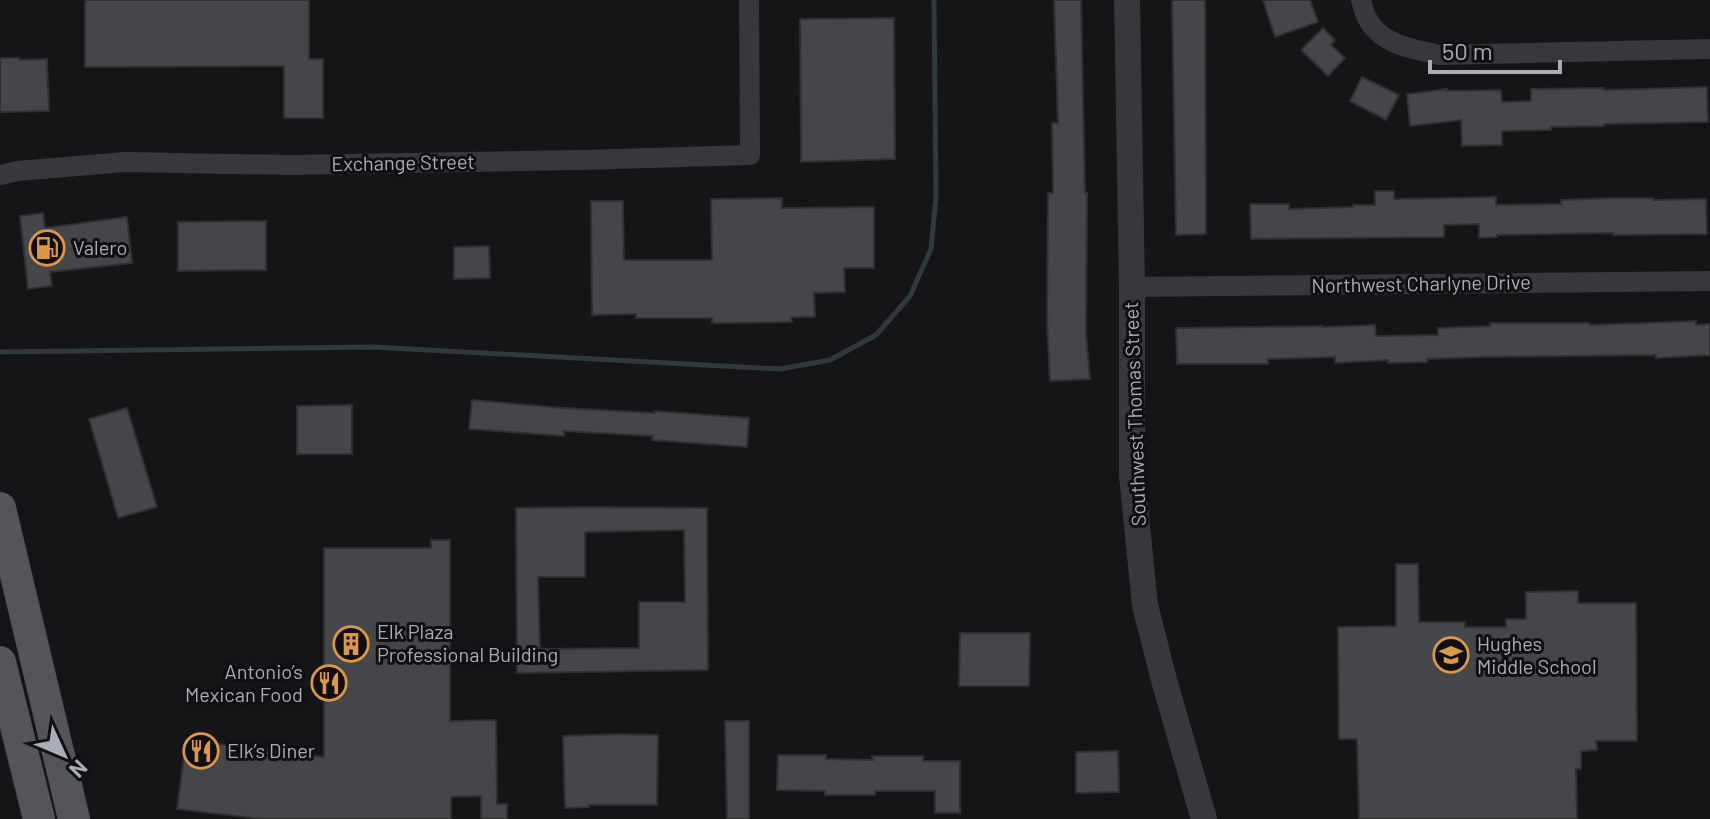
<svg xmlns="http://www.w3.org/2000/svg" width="1710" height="819" font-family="Barlow,sans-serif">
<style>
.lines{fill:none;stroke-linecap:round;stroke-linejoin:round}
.stream{stroke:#30393e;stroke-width:5}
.building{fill:#444649;stroke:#303033;stroke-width:2;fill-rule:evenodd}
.minor{stroke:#37383b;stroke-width:20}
.tertiary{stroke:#37383b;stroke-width:26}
.primary{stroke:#53555a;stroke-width:32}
.labels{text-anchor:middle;stroke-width:6;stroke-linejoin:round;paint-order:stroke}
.street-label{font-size:20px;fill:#a9aeb5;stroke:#101012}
.poi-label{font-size:20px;fill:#a9aeb5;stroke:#101012;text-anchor:start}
</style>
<rect width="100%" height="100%" fill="#151517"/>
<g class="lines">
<!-- stream -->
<polyline class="stream" points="0,352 373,347 780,369 830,360 876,335 910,296 931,249 936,197 934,0"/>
</g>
<!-- building -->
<g class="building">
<polygon points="85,0 309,0 309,59 323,59 323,118 284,118 284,66 85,67"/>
<polygon points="1054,0 1081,0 1085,193 1087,193 1086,334 1090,379 1050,381 1047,323 1048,193 1053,193 1052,123 1058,123"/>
<polygon points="1172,0 1205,0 1206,234 1176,235"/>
<polygon points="1263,0 1310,0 1318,22 1275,37"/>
<polygon points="894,18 895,159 801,162 800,19"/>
<polygon points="1323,28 1335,40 1331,45 1345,58 1328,76 1301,50"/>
<polygon points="0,58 19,58 19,60 47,59 49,111 0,112"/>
<polygon points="1362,77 1399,95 1386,120 1350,101"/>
<polygon points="1707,87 1708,122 1604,124 1604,126 1551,127 1551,130 1502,131 1502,145 1462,146 1461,120 1410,126 1407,94 1447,89 1447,91 1501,90 1502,102 1531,101 1531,89 1604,88 1604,90"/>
<polygon points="1375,191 1394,191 1394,199 1496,197 1496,205 1561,204 1561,200 1613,198 1653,198 1653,200 1706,199 1707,234 1613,235 1613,233 1497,235 1497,237 1479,238 1479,224 1444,225 1444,237 1251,239 1250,204 1289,204 1289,209 1353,207 1353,205 1375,205"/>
<polygon points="782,198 782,208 874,207 874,268 844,268 845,292 814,293 815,317 791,317 792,322 724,323 712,323 712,318 636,318 636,314 592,315 591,201 623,201 624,260 712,260 711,199"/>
<polygon points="43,213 45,228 127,217 132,263 50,272 52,286 28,289 20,216"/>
<polygon points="266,221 266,270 178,271 178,222"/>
<polygon points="489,246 490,278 454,279 454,247"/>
<polygon points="1696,321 1696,325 1710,324 1710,355 1656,358 1656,355 1483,357 1427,359 1427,362 1388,363 1388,360 1335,363 1335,357 1268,359 1268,364 1177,364 1176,328 1322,326 1322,327 1375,325 1376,336 1438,335 1438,328 1490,326 1490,323 1590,323 1590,325"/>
<polygon points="472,400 563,408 655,413 655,411 749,418 747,447 652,440 653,436 564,431 564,436 469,429"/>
<polygon points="352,405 352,454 297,454 297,406"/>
<polygon points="127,408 157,507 118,518 89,419"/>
<path d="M585,507L707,508L708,670L517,673L516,508ZM684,530L685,602H639V648L540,649L538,577H585V532Z"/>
<polygon points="431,540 450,540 450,721 496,720 497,804 507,804 507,819 481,819 481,796 451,797 451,819 261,819 177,809 186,740 324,757 324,548 431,548"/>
<polygon points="1396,564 1418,564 1419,622 1465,622 1465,627 1506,627 1506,619 1526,619 1526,592 1578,591 1578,603 1636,603 1637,741 1596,741 1597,750 1581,751 1581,769 1576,769 1577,819 1359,819 1357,739 1339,739 1338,627 1396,626"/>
<polygon points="960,633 1030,633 1029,686 959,686"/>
<polygon points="725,721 749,721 749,819 727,819"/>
<polygon points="619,734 658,735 657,805 589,805 589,807 565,808 563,736"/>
<polygon points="1118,751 1119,792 1076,793 1076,752"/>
<polygon points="778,755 826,755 826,759 873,760 872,756 923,756 923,761 960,761 960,813 935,813 935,791 875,791 875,795 825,795 825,791 777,790"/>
</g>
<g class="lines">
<!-- minor -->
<g class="minor">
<path d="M1361,0C1363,6 1364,13 1367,18C1381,45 1413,49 1439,55L1710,49"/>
<polyline points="0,175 18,171 125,162 290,165 581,160 750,155 749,0"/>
<polyline points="1132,287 1710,281"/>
</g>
<!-- tertiary -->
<polyline class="tertiary" points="1127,0 1132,287 1132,476 1145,605 1164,680 1204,819"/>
<!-- primary -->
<g class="primary">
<polyline points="0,508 74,819"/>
<polyline points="0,662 39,819"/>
</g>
</g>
<!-- icons -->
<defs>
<symbol id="fuel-ring" viewBox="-11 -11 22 22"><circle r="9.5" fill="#101012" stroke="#dc9848" stroke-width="1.5"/><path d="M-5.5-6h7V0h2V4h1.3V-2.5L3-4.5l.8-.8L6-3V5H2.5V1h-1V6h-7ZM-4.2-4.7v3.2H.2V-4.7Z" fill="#dc9848"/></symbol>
<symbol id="building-ring" viewBox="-11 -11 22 22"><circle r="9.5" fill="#101012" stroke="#dc9848" stroke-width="1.5"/><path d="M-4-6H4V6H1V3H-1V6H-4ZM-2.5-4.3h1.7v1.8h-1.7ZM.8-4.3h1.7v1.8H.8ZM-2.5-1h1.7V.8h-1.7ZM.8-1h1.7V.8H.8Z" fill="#dc9848"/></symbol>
<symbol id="school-ring" viewBox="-11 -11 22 22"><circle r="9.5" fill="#101012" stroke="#dc9848" stroke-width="1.5"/><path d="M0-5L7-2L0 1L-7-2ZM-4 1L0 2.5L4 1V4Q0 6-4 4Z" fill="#dc9848"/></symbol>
<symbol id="restaurant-ring" viewBox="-11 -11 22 22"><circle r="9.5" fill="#101012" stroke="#dc9848" stroke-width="1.5"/><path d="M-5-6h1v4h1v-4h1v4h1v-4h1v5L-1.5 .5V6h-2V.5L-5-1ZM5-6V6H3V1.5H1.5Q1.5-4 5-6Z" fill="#dc9848"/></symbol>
</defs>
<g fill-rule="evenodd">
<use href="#fuel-ring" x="27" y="228" width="40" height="40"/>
<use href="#building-ring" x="331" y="624" width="40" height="40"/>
<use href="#school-ring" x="1431" y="635" width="40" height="40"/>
<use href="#restaurant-ring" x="309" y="663" width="40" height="40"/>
<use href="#restaurant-ring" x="181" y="731" width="40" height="40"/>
</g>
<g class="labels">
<!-- street labels -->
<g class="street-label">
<text transform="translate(403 163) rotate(-1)" y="7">Exchange Street</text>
<text transform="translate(1421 284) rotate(-1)" y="7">Northwest Charlyne Drive</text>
<text transform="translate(1135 414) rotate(-92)" y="7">Southwest Thomas Street</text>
</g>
<!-- poi labels -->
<g class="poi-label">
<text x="73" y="255">Valero</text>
<text x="377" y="639">Elk Plaza<tspan x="377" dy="23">Professional Building</tspan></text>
<text x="1477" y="651">Hughes<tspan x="1477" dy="23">Middle School</tspan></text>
<text x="303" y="679" text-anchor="end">Antonio’s<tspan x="303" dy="23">Mexican Food</tspan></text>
<text x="227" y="758">Elk’s Diner</text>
</g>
</g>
<!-- north arrow -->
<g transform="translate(64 755) rotate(134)" stroke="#101012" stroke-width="6" paint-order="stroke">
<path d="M0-6L14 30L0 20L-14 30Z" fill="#a9aeb5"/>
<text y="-12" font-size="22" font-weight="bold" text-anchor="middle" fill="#a9aeb5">N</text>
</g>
<!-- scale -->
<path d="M1430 60v12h130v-12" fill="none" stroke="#a9aeb5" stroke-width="4"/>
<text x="1442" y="60" font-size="24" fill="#a9aeb5" stroke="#101012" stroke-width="6" paint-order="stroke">50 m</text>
</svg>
